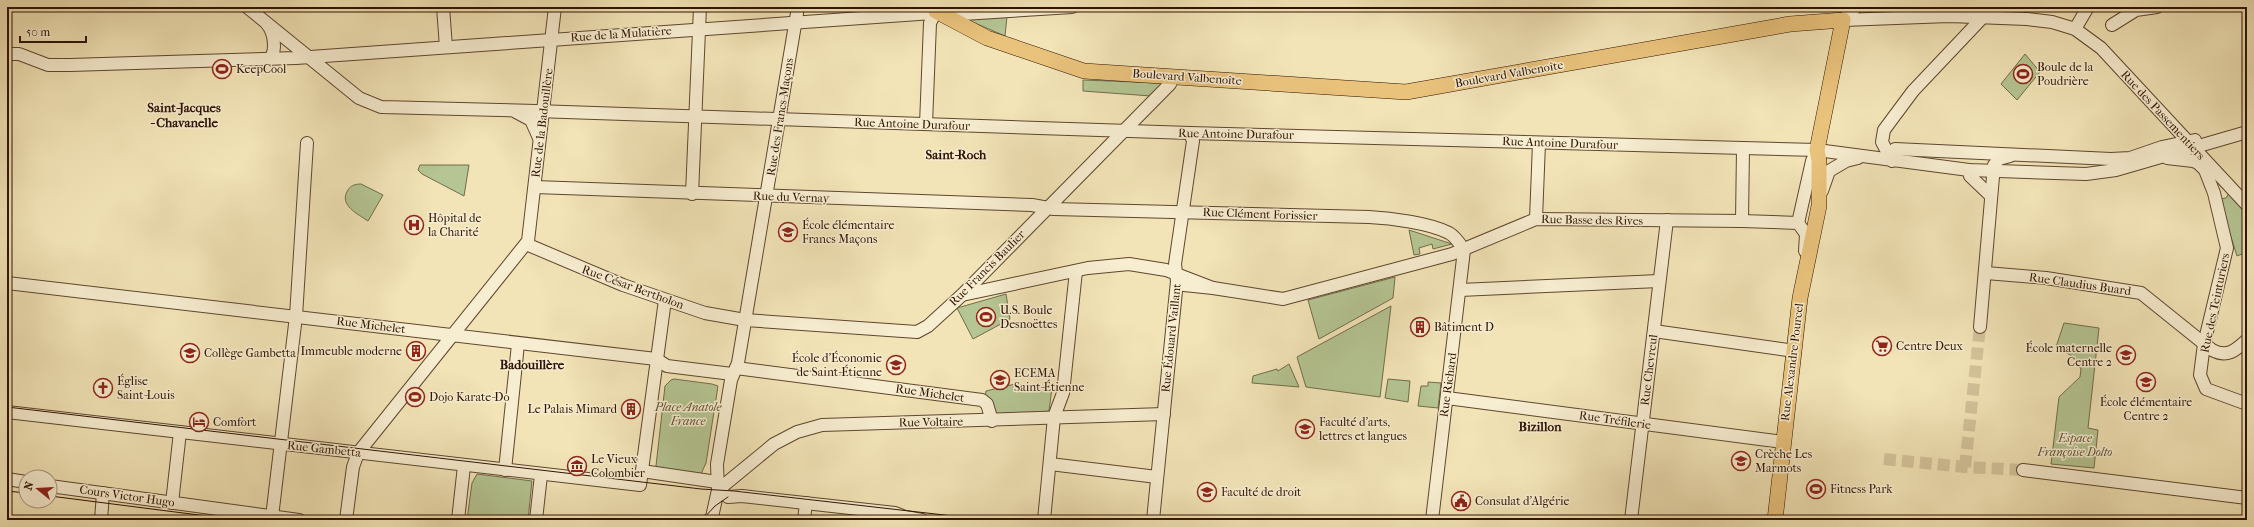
<svg xmlns="http://www.w3.org/2000/svg" width="2254" height="527" font-family="'IM FELL French Canon',serif">
<style>
.green{fill:#b5c593;stroke:#726c4a}
.lines{fill:none;stroke-linecap:round;stroke-linejoin:round}
.minor-tunnel{stroke:#d5c49c;stroke-width:12;stroke-dasharray:12 6;stroke-linecap:butt}
.minor-casing{stroke:#5f462e;stroke-width:14}
.major-casing{stroke:#2e1201;stroke-width:16}
.minor{stroke:#f7edd0;stroke-width:12}
.major{stroke:#e9c27c;stroke-width:15}
.tram{stroke:#2e1201;stroke-width:1}
.labels{text-anchor:middle;stroke-width:3;stroke-linejoin:round;paint-order:stroke}
.street-label{font-size:12px;fill:#2e1201;stroke:#f7edd0}
.poi-label{font-size:12px;fill:#2e1201;stroke:#f7edd0;text-anchor:start}
.park-label{font-size:12px;font-style:italic;fill:#5d5134;stroke:#f7edd0}
.neighbourhood-label{font-size:13px;font-weight:bold;fill:#2e1201;stroke:#f7edd0}
</style>
<rect width="100%" height="100%" fill="#f2e4b7"/>
<filter id="stains"><feTurbulence type="fractalNoise" baseFrequency=".005" numOctaves="4"/><feColorMatrix values="0 0 0 0 .2 0 0 0 0 .09 0 0 0 0 .02 0 0 0 .5 -.17"/></filter>
<radialGradient id="worn" r=".72"><stop offset=".6" stop-color="#630" stop-opacity="0"/><stop offset="1" stop-color="#630" stop-opacity=".3"/></radialGradient>
<!-- green -->
<g class="green">
<polygon points="1007,16 1005,36 968,20 968,18"/>
<polygon points="2025,54 2040,72 2017,100 2001,84"/>
<polygon points="1083,80 1162,83 1151,96 1083,91"/>
<polygon points="420,165 469,165 464,196 422,174 418,170"/>
<path d="M361,184L383,195L368,221C358,214 338,205 348,190C351,185 356,184 361,184Z"/>
<polygon points="2229,193 2247,213 2247,252 2237,256 2219,199 2226,198"/>
<polygon points="1409,230 1452,244 1433,249 1432,244 1419,248 1420,254 1414,255"/>
<polygon points="1395,277 1393,298 1319,339 1308,300"/>
<polygon points="1006,294 1010,319 973,339 957,308"/>
<polygon points="1391,306 1380,397 1306,387 1297,357"/>
<polygon points="2064,323 2099,328 2088,428 2098,430 2094,468 2051,464 2059,397 2080,377 2081,369 2072,356 2056,347"/>
<polygon points="1289,364 1299,387 1252,383 1253,376 1277,369 1278,371"/>
<polygon points="674,379 712,384 718,386 706,463 701,474 657,468 656,466 665,386 671,380"/>
<polygon points="1388,379 1410,381 1408,402 1385,398"/>
<polygon points="1428,382 1441,383 1438,408 1418,406 1421,386 1428,386"/>
<polygon points="1015,384 1052,388 1049,411 1025,415 995,415 985,397 986,391"/>
<polygon points="477,474 532,481 528,520 467,520 472,483"/>
</g>
<g class="lines">
<!-- minor-tunnel -->
<g class="minor-tunnel">
<polyline points="1884,459 1965,467 2023,470"/>
<polyline points="1965,467 1980,327"/>
</g>
<defs>
<g id="minor">
<polyline points="247,7 359,98 381,107 536,111 1190,133 1817,150 1969,170 2086,174 2116,170 2247,132"/>
<polyline points="443,7 446,47"/>
<polyline points="953,7 950,18 963,14 1072,7"/>
<polyline points="1843,20 1949,16 2027,19 2052,22 2075,29 2101,48 2247,205"/>
<polyline points="1843,20 1856,7"/>
<path d="M267,24C274,32 277,50 270,59"/>
<polyline points="2112,25 2136,10 2157,7"/>
<polyline points="2075,29 2088,7"/>
<polyline points="7,54 19,54 48,65 70,65 296,58 933,13"/>
<polyline points="516,112 531,120 539,138"/>
<polyline points="926,124 930,23 936,11"/>
<polyline points="1895,149 2111,159 2130,158 2162,147 2195,140"/>
<polyline points="2167,158 2193,161 2198,163 2205,170 2214,193 2227,248 2204,344 2200,375 2206,389 2247,404"/>
<polyline points="1892,161 1882,142 1884,130 1913,91 1984,16"/>
<polyline points="1969,170 1970,176 1991,196"/>
<path d="M535,187L1032,205L1054,209L1369,217C1390,218 1430,223 1449,233C1456,237 1460,244 1464,250L1432,520"/>
<polyline points="1822,191 1829,171 1846,161 1858,158"/>
<polyline points="692,194 700,7"/>
<polyline points="1536,219 1539,143"/>
<polyline points="1742,221 1743,148"/>
<polyline points="1798,223 1812,161 1817,150"/>
<polyline points="526,244 623,285 705,313 745,320 917,332 928,326 962,295 1170,84 1172,78 1171,76"/>
<path d="M1986,273L2046,278L2141,293L2212,350C2227,358 2235,351 2247,340"/>
<polyline points="7,283 656,359 667,366 732,374"/>
<polyline points="1213,288 1283,299 1452,254 1536,219 1742,221 1798,223 1806,234 1805,251"/>
<polyline points="1460,290 1659,281"/>
<polyline points="962,295 1088,268 1129,264 1166,270 1213,288 1184,285 1177,281"/>
<polyline points="1980,327 1994,165 1999,159 2010,156"/>
<polyline points="1654,331 1795,351"/>
<polyline points="736,368 982,400 987,404 992,421"/>
<polyline points="1447,398 1783,442"/>
<polyline points="7,412 640,485 665,300"/>
<polyline points="1050,464 1157,477"/>
<polyline points="505,470 518,344"/>
<polyline points="2023,470 2247,498"/>
<polyline points="642,471 717,482"/>
<polyline points="7,479 26,482"/>
<polyline points="50,486 299,520"/>
<polyline points="718,490 774,444 797,432 822,425 1164,414"/>
<polyline points="718,490 728,497 742,496 895,513 905,517 922,520"/>
<polyline points="172,503 180,432"/>
<polyline points="272,517 296,316 307,143"/>
<polyline points="101,520 103,493"/>
<polyline points="346,520 353,467 358,453 528,241 555,7"/>
<polyline points="458,520 464,466"/>
<polyline points="536,520 541,475"/>
<polyline points="709,520 712,517 718,490 717,464 731,380 738,363 798,7"/>
<polyline points="804,520 806,503"/>
<polyline points="1044,520 1054,417 1063,393 1076,271"/>
<polyline points="1153,520 1177,281 1175,264 1193,141 1190,133"/>
<polyline points="1631,520 1667,220"/>
</g>
<polyline id="major" points="936,7 936,11 987,38 1084,71 1406,92 1790,24 1843,20 1817,150 1819,161 1819,206 1800,298 1775,520"/>
</defs>
<!-- minor casing -->
<use href="#minor" class="minor-casing"/>
<!-- major casing -->
<use href="#major" class="major-casing"/>
<!-- minor -->
<use href="#minor" class="minor"/>
<!-- major -->
<use href="#major" class="major"/>
<!-- tram -->
<g class="tram">
<polyline points="7,407 701,489 734,491 988,520"/>
<polyline points="7,491 26,493"/>
<polyline points="50,496 238,520"/>
<polyline points="702,520 715,506 728,497"/>
</g>
</g>
<!-- icons -->
<defs>
<symbol id="stadium-ring" viewBox="-11 -11 22 22"><circle r="9.5" fill="#f7edd0" stroke="#8f2418" stroke-width="1.5"/><path d="M0-5a6.5 5 0 1 0 0 10a6.5 5 0 1 0 0-10ZM-3.5-1.8h7v3.6h-7Z" fill="#8f2418"/></symbol>
<symbol id="hospital-ring" viewBox="-11 -11 22 22"><circle r="9.5" fill="#f7edd0" stroke="#8f2418" stroke-width="1.5"/><path d="M-5-5h3v3.5h4V-5h3V5h-3V1.5h-4V5h-3Z" fill="#8f2418"/></symbol>
<symbol id="school-ring" viewBox="-11 -11 22 22"><circle r="9.5" fill="#f7edd0" stroke="#8f2418" stroke-width="1.5"/><path d="M0-5L7-2L0 1L-7-2ZM-4 1L0 2.5L4 1V4Q0 6-4 4Z" fill="#8f2418"/></symbol>
<symbol id="building-ring" viewBox="-11 -11 22 22"><circle r="9.5" fill="#f7edd0" stroke="#8f2418" stroke-width="1.5"/><path d="M-4-6H4V6H1V3H-1V6H-4ZM-2.5-4.3h1.7v1.8h-1.7ZM.8-4.3h1.7v1.8H.8ZM-2.5-1h1.7V.8h-1.7ZM.8-1h1.7V.8H.8Z" fill="#8f2418"/></symbol>
<symbol id="supermarket-ring" viewBox="-11 -11 22 22"><circle r="9.5" fill="#f7edd0" stroke="#8f2418" stroke-width="1.5"/><path d="M-6-5.5h2.5l.6 2H6L4.5 2H-2.5L-4.4-4H-6ZM-1.5 3.2a1.3 1.3 0 1 0 .1 0ZM3 3.2a1.3 1.3 0 1 0 .1 0Z" fill="#8f2418"/></symbol>
<symbol id="university-ring" viewBox="-11 -11 22 22"><circle r="9.5" fill="#f7edd0" stroke="#8f2418" stroke-width="1.5"/><path d="M0-5L7-2L0 1L-7-2ZM-4 1L0 2.5L4 1V4Q0 6-4 4Z" fill="#8f2418"/></symbol>
<symbol id="church-ring" viewBox="-11 -11 22 22"><circle r="9.5" fill="#f7edd0" stroke="#8f2418" stroke-width="1.5"/><path d="M-1.2-6h2.4v3.5h3.3v2.4h-3.3V6h-2.4V-.1h-3.3v-2.4h3.3Z" fill="#8f2418"/></symbol>
<symbol id="hotel-ring" viewBox="-11 -11 22 22"><circle r="9.5" fill="#f7edd0" stroke="#8f2418" stroke-width="1.5"/><path d="M-6-4.5h1.5V1H6V5H4.5V3h-9V5H-6ZM-4 0a1.8 1.8 0 1 1 3.6 0ZM.5 0V-2.5h3Q6-2.5 6 0Z" fill="#8f2418"/></symbol>
<symbol id="museum-ring" viewBox="-11 -11 22 22"><circle r="9.5" fill="#f7edd0" stroke="#8f2418" stroke-width="1.5"/><path d="M0-6L6-3V-2H-6V-3ZM-5-1h2V3h-2ZM-1-1h2V3h-2ZM3-1h2V3H3ZM-6 4H6V6H-6Z" fill="#8f2418"/></symbol>
<symbol id="civic-ring" viewBox="-11 -11 22 22"><circle r="9.5" fill="#f7edd0" stroke="#8f2418" stroke-width="1.5"/><path d="M-.6-6.5H3V-4.5H.6V-3L4-1V1h2V6H-6V1h2V-1L-.6-3ZM-1.2 2.5V6h2.4V2.5Z" fill="#8f2418"/></symbol>
</defs>
<g fill-rule="evenodd">
<use href="#stadium-ring" x="211" y="58" width="22" height="22"/>
<use href="#stadium-ring" x="2012" y="63" width="22" height="22"/>
<use href="#hospital-ring" x="403" y="214" width="22" height="22"/>
<use href="#school-ring" x="777" y="221" width="22" height="22"/>
<use href="#stadium-ring" x="975" y="306" width="22" height="22"/>
<use href="#building-ring" x="1409" y="316" width="22" height="22"/>
<use href="#supermarket-ring" x="1871" y="335" width="22" height="22"/>
<use href="#building-ring" x="405" y="340" width="22" height="22"/>
<use href="#school-ring" x="179" y="342" width="22" height="22"/>
<use href="#school-ring" x="2115" y="344" width="22" height="22"/>
<use href="#university-ring" x="885" y="354" width="22" height="22"/>
<use href="#university-ring" x="989" y="369" width="22" height="22"/>
<use href="#school-ring" x="2135" y="371" width="22" height="22"/>
<use href="#church-ring" x="92" y="377" width="22" height="22"/>
<use href="#stadium-ring" x="404" y="386" width="22" height="22"/>
<use href="#building-ring" x="620" y="398" width="22" height="22"/>
<use href="#hotel-ring" x="188" y="411" width="22" height="22"/>
<use href="#university-ring" x="1294" y="418" width="22" height="22"/>
<use href="#school-ring" x="1730" y="450" width="22" height="22"/>
<use href="#museum-ring" x="566" y="455" width="22" height="22"/>
<use href="#stadium-ring" x="1805" y="478" width="22" height="22"/>
<use href="#university-ring" x="1196" y="481" width="22" height="22"/>
<use href="#civic-ring" x="1450" y="490" width="22" height="22"/>
</g>
<g class="labels">
<!-- street labels -->
<g class="street-label">
<text transform="translate(621 34) rotate(-4)" y="4">Rue de la Mulatière</text>
<text transform="translate(1509 74) rotate(-10)" y="4">Boulevard Valbenoîte</text>
<text transform="translate(1187 77) rotate(4)" y="4">Boulevard Valbenoîte</text>
<text transform="translate(2163 115) rotate(47)" y="4">Rue des Passementiers</text>
<text transform="translate(780 117) rotate(-81)" y="4">Rue des Francs-Maçons</text>
<text transform="translate(542 123) rotate(-83)" y="4">Rue de la Badouillère</text>
<text transform="translate(912 124) rotate(2)" y="4">Rue Antoine Durafour</text>
<text transform="translate(1236 134) rotate(1)" y="4">Rue Antoine Durafour</text>
<text transform="translate(1560 143) rotate(2)" y="4">Rue Antoine Durafour</text>
<text transform="translate(791 197) rotate(2)" y="4">Rue du Vernay</text>
<text transform="translate(1260 214) rotate(2)" y="4">Rue Clément Forissier</text>
<text transform="translate(1592 220) rotate(1)" y="4">Rue Basse des Rives</text>
<text transform="translate(987 268) rotate(-45)" y="4">Rue Francis Baulier</text>
<text transform="translate(2080 284) rotate(8)" y="4">Rue Claudius Buard</text>
<text transform="translate(633 287) rotate(20)" y="4">Rue César Bertholon</text>
<text transform="translate(2215 303) rotate(-78)" y="4">Rue des Teinturiers</text>
<text transform="translate(371 325) rotate(7)" y="4">Rue Michelet</text>
<text transform="translate(1171 338) rotate(-84)" y="4">Rue Édouard Vaillant</text>
<text transform="translate(1792 362) rotate(-83)" y="4">Rue Alexandre Pourcel</text>
<text transform="translate(1649 370) rotate(-83)" y="4">Rue Chevreul</text>
<text transform="translate(1448 385) rotate(-82)" y="4">Rue Richard</text>
<text transform="translate(930 393) rotate(8)" y="4">Rue Michelet</text>
<text transform="translate(1615 420) rotate(8)" y="4">Rue Tréfilerie</text>
<text transform="translate(931 422) rotate(-1)" y="4">Rue Voltaire</text>
<text transform="translate(324 449) rotate(6)" y="4">Rue Gambetta</text>
<text transform="translate(127 496) rotate(8)" y="4">Cours Victor Hugo</text>
</g>
<!-- poi labels -->
<g class="poi-label">
<text x="2037" y="71">Boule de la<tspan x="2037" dy="14">Poudrière</tspan></text>
<text x="236" y="73">KeepCool</text>
<text x="428" y="222">Hôpital de<tspan x="428" dy="14">la Charité</tspan></text>
<text x="802" y="229">École élémentaire<tspan x="802" dy="14">Francs Maçons</tspan></text>
<text x="1000" y="314">U.S. Boule<tspan x="1000" dy="14">Desnoëttes</tspan></text>
<text x="1434" y="331">Bâtiment D</text>
<text x="1896" y="350">Centre Deux</text>
<text x="2112" y="352" text-anchor="end">École maternelle<tspan x="2112" dy="14">Centre 2</tspan></text>
<text x="402" y="355" text-anchor="end">Immeuble moderne</text>
<text x="204" y="357">Collège Gambetta</text>
<text x="882" y="362" text-anchor="end">École d’Économie<tspan x="882" dy="14">de Saint-Étienne</tspan></text>
<text x="1014" y="377">ECEMA<tspan x="1014" dy="14">Saint-Étienne</tspan></text>
<text x="117" y="385">Église<tspan x="117" dy="14">Saint-Louis</tspan></text>
<text x="429" y="401">Dojo Karate-Do</text>
<text x="2146" y="406" text-anchor="middle">École élémentaire<tspan x="2146" dy="14">Centre 2</tspan></text>
<text x="617" y="413" text-anchor="end">Le Palais Mimard</text>
<text x="213" y="426">Comfort</text>
<text x="1319" y="426">Faculté d'arts,<tspan x="1319" dy="14">lettres et langues</tspan></text>
<text x="1755" y="458">Crèche Les<tspan x="1755" dy="14">Marmots</tspan></text>
<text x="591" y="463">Le Vieux<tspan x="591" dy="14">Colombier</tspan></text>
<text x="1830" y="493">Fitness Park</text>
<text x="1221" y="496">Faculté de droit</text>
<text x="1475" y="505">Consulat d'Algérie</text>
</g>
<!-- park labels -->
<g class="park-label">
<text x="688" y="411">Place Anatole<tspan x="688" dy="14">France</tspan></text>
<text x="2075" y="442">Espace<tspan x="2075" dy="14">Françoise Dolto</tspan></text>
</g>
<!-- neighbourhood labels -->
<g class="neighbourhood-label">
<text x="184" y="112">Saint-Jacques<tspan x="184" dy="15">- Chavanelle</tspan></text>
<text x="956" y="159">Saint-Roch</text>
<text x="532" y="369">Badouillère</text>
<text x="1540" y="431">Bizillon</text>
</g>
</g>
<!-- margin -->
<rect width="2254" height="527" fill="none" stroke="#f2e4b7" stroke-width="24"/>
<rect x="8" y="8" width="2238" height="511" fill="none" stroke="#2e1201" stroke-width="2"/>
<rect x="12" y="12" width="2230" height="503" fill="none" stroke="#2e1201"/>
<!-- north arrow -->
<g transform="translate(38 489) rotate(288)"><circle r="19" fill="#f7edd0" stroke="#a7957d"/>
<path d="M0-3L7 15L0 10L-7 15Z" fill="#8f2418"/>
<text y="-6" font-size="11" font-weight="bold" text-anchor="middle" fill="#2e1201">N</text>
</g>
<!-- scale -->
<path d="M20 36v6h66v-6" fill="none" stroke="#2e1201" stroke-width="2"/>
<text x="26" y="36" font-size="12" fill="#2e1201" stroke="#f7edd0" stroke-width="3" paint-order="stroke">50 m</text>
<rect width="100%" height="100%" filter="url(#stains)"/>
<rect width="100%" height="100%" fill="url(#worn)"/>
</svg>
